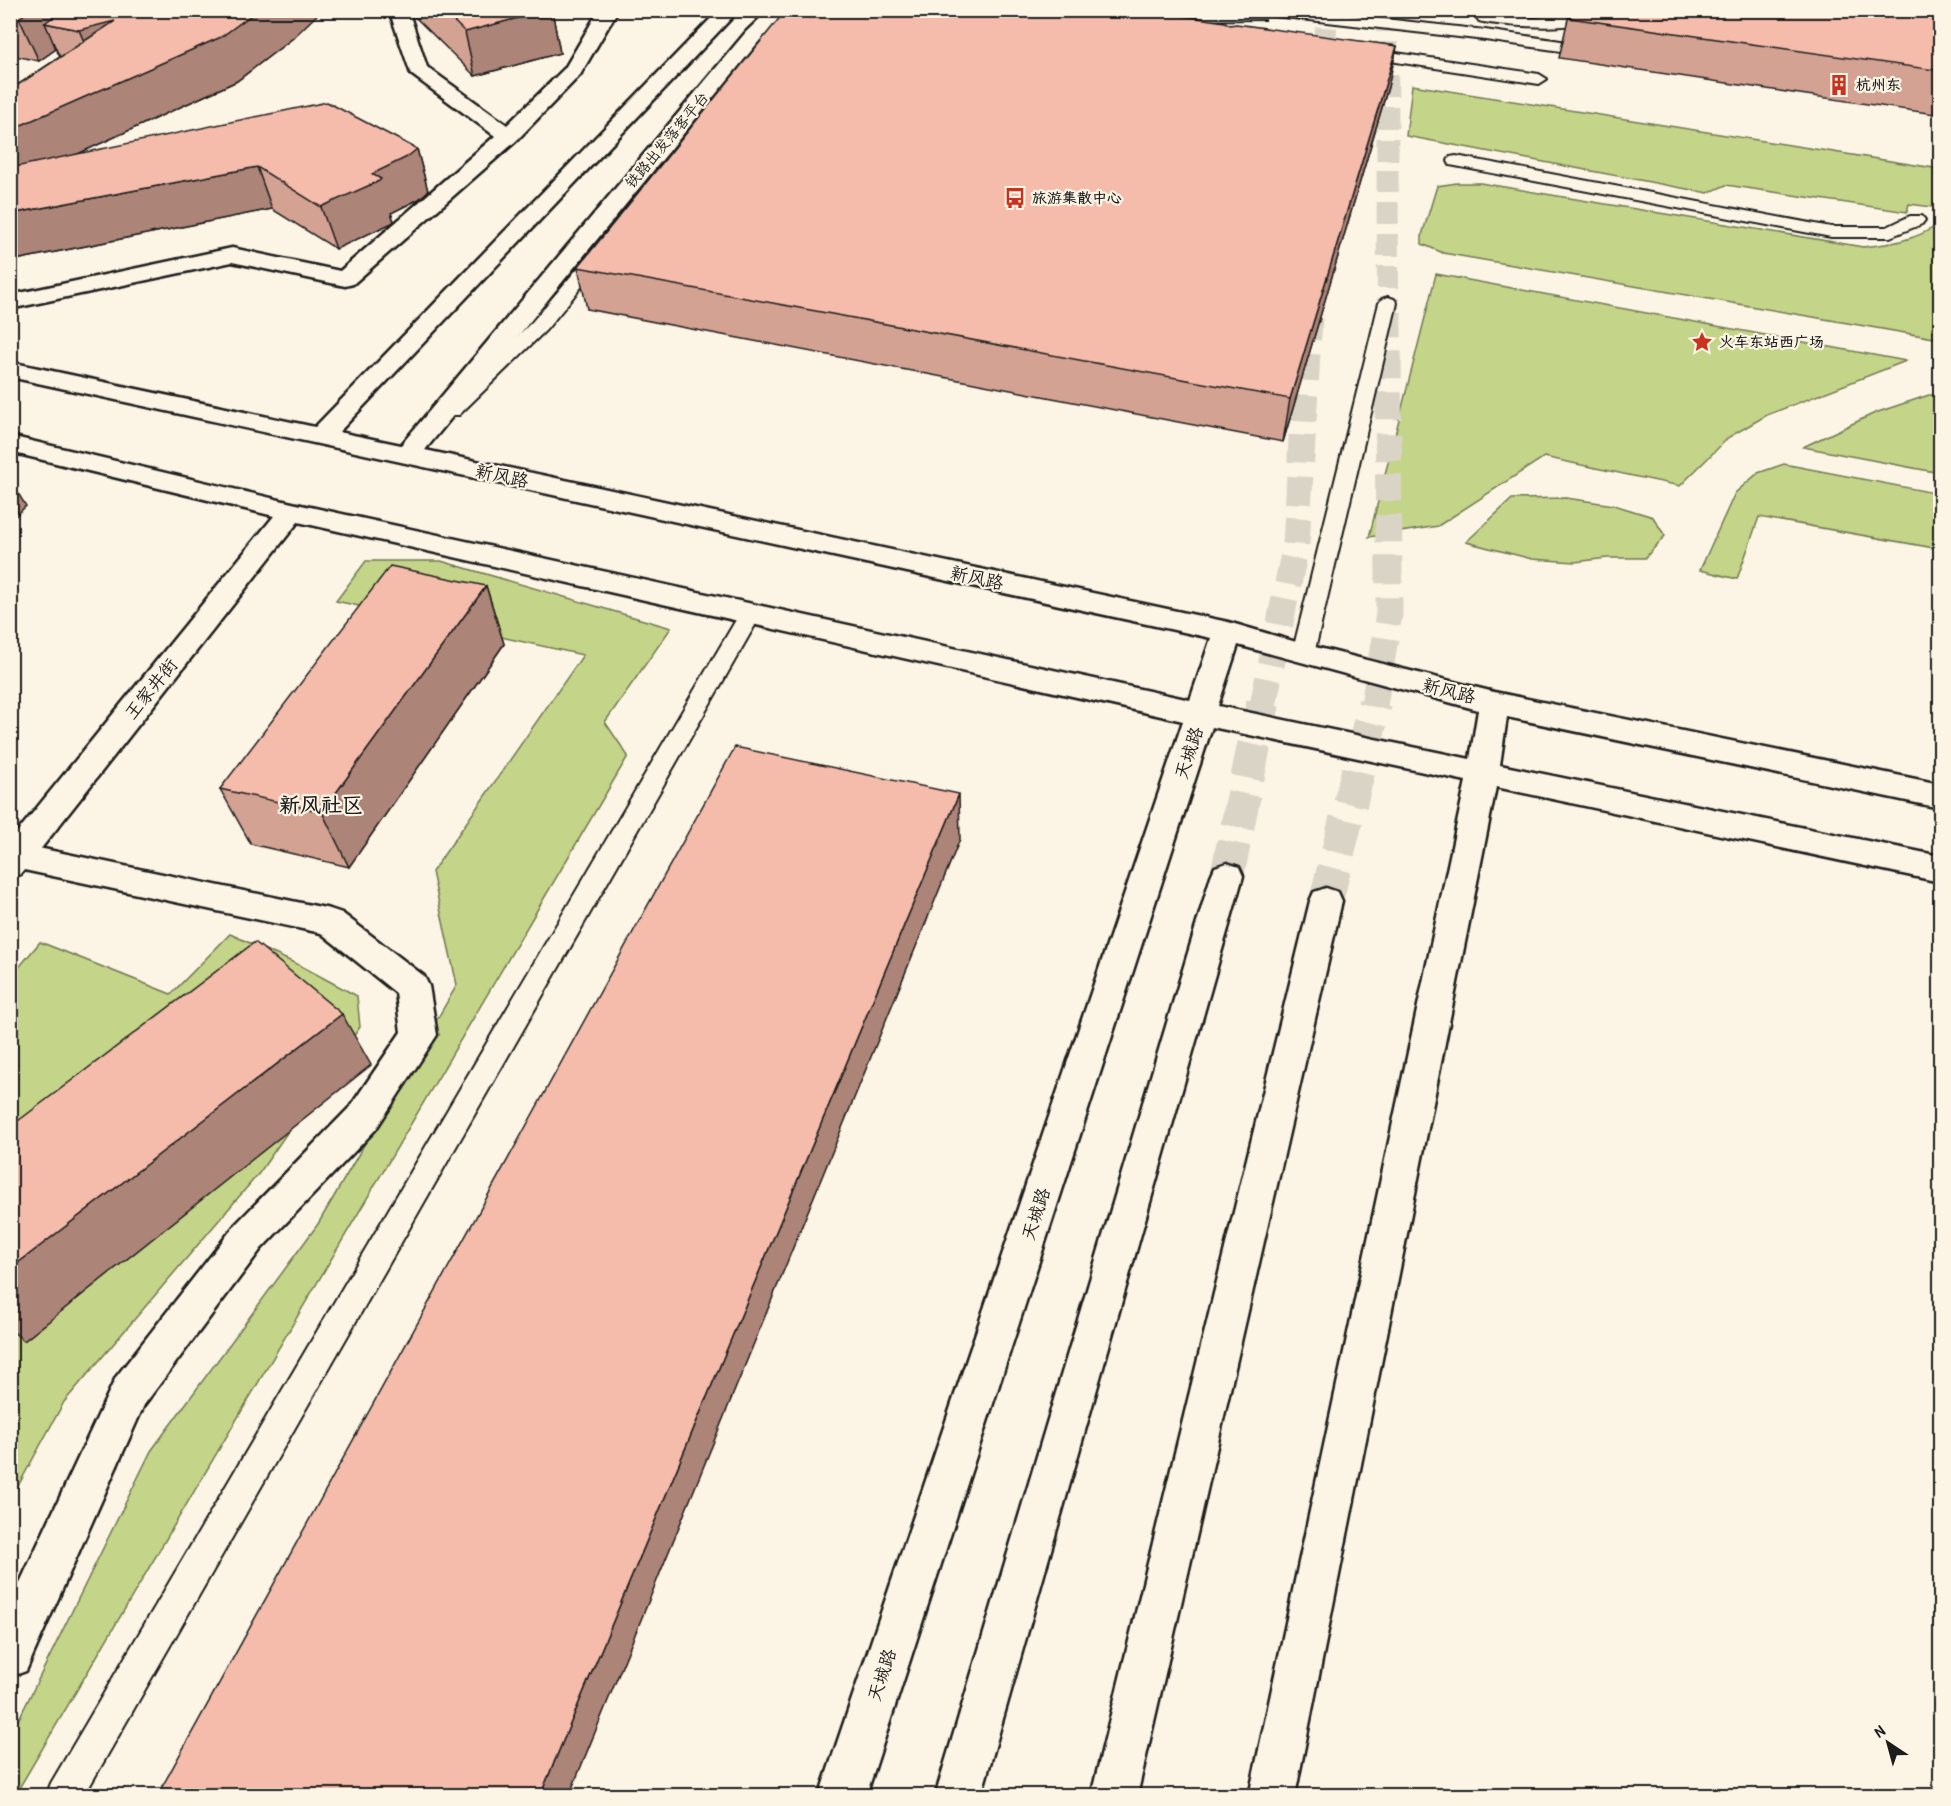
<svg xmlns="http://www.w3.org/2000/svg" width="1951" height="1806" font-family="'Patrick Hand','LXGW WenKai TC',sans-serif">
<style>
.green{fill:#c4d488;stroke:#707852;stroke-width:1.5}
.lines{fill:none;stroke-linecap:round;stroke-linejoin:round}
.primary-tunnel-far2{stroke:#dad4c7;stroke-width:22;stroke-dasharray:22 10;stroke-linecap:butt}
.primary-tunnel-far1{stroke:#dad4c7;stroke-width:27;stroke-dasharray:27 14;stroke-linecap:butt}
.primary-tunnel{stroke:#dad4c7;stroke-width:34;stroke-dasharray:34 16;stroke-linecap:butt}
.lane-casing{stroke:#1c1c1c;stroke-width:4}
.street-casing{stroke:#1c1c1c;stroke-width:5}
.secondary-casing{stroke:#1c1c1c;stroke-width:5}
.primary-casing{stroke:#1c1c1c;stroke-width:5}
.lane{fill:#fcf5e5;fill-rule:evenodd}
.street{fill:#fcf5e5;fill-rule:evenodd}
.secondary{fill:#fcf5e5;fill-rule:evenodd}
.primary{fill:#fcf5e5;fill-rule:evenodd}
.lane-bridge-casing{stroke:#1c1c1c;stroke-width:20;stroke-linecap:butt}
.lane-bridge{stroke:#fcf5e5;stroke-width:16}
.wall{fill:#d3a293;stroke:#1c1c1c;stroke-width:1.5}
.shaded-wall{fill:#ac8478;stroke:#1c1c1c;stroke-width:1.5}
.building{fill:#f5bcab;stroke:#1c1c1c;stroke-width:1.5}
.labels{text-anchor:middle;stroke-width:4.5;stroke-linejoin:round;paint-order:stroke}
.far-poi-label{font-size:15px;font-weight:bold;fill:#1c1c1c;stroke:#fcf5e5;text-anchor:start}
.far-street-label{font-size:15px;fill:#1c1c1c;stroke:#fcf5e5}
.street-label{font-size:18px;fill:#1c1c1c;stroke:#fcf5e5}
.quarter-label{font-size:21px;font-weight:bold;fill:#1c1c1c;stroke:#fcf5e5}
</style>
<rect width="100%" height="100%" fill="#fcf5e5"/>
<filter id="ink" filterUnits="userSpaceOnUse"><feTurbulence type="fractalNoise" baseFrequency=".0167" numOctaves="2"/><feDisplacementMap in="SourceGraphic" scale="12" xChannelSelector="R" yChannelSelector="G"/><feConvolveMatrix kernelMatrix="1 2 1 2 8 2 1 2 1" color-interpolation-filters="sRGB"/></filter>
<g filter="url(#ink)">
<!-- green -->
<g class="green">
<polygon points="1412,85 1940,169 1940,208 1909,204 1907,212 1726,185 1708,193 1406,136"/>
<path d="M1457,183H1480L1863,247C1891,244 1917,240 1940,223V339L1443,253L1422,244V235L1437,186Z"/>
<polygon points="1436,274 1906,361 1767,415 1729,437 1680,486 1544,457 1438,526 1369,537"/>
<polygon points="1929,395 1940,395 1940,473 1803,447 1875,413"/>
<polygon points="1784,464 1940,494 1940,549 1759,517 1737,579 1700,570 1735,493 1758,473"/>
<polygon points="1566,498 1614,505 1653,517 1665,536 1645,558 1607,558 1575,562 1532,559 1466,542 1512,499"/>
<polygon points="366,561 441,561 671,628 605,722 628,756 15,1795 11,1795 10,1737 151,1451 318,1224 457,985 432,872 583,655 336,601"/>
<polygon points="230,934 301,966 357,996 360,1027 260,1172 64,1402 11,1499 11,977 40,942 171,994"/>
</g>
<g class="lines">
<!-- primary-tunnel-far2 -->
<g class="primary-tunnel-far2">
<polyline points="1387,10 1388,314"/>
<polyline points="1323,81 1327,10"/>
</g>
<!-- primary-tunnel-far1 -->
<g class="primary-tunnel-far1">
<polyline points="1263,705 1296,545 1309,318"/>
<polyline points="1374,705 1389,614 1388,312"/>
</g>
<!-- primary-tunnel -->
<g class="primary-tunnel">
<polyline points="1227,876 1263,703"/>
<polyline points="1326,901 1375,703"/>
</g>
<defs>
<g id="lane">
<polygon points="1302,10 1485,30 1561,41 1569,46 1561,51 1485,40 1266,15 1259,11"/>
<path d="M1484,14L1534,18L1585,14L1592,18C1580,32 1498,26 1479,21L1477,18L1479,15Z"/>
<polygon points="1362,48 1539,74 1547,79 1539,84 1357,56 1354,53 1357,50"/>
<polygon points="1456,156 1831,227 1887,227 1910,216 1922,216 1925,220 1922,224 1890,237 1831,237 1450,165 1448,161 1450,157"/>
<polygon points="601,247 607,248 610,252 546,330 459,415 445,415 442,411 445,407 532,322 595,248"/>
<polygon points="1388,297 1394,299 1397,303 1314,654 1311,660 1303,662 1295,660 1292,654 1379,303 1382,299"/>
<polygon points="751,605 759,608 762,613 84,1796 46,1796 51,1783 740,613 743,608"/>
</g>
<g id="street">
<polygon points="389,10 408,10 427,67 507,125 565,68 599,10 618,10 580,75 516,141 353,284 345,286 232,262 10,309 10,295 232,248 340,271 495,136 411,74"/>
<polygon points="10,842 330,909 342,913 424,976 429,986 437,1035 376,1129 261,1249 144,1405 26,1671 10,1677 10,1604 116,1377 235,1225 350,1107 401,1032 396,993 321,933 10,867"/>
</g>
<g id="secondary">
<path d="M719,10H739L339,432L401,445L746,32L769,10H790L760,40L425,450L1228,622L1303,644L1494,692L1940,784V808L1507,717L1500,765L1940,856V882L1496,787L1295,1796H1249L1466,781L1212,727L866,1796H819L1183,721L298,522L21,874L10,878V841L274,516L10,452V436L292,503L1190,700L1211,638L10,377V362L315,427ZM1238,645L1478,710L1470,759L1218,706Z"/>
<polygon points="1529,10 1575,10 1592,14 1595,18 1592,22 1585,24 1538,16 1531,14"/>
</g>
<g id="primary">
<polygon points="1227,863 1239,867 1243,876 981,1796 935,1796 1211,876 1215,867"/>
<polygon points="1326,888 1338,892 1342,901 1137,1796 1091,1796 1310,901 1314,892"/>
</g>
</defs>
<!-- lane casing -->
<use href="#lane" class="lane-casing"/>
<!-- street casing -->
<use href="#street" class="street-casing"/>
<!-- secondary casing -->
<use href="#secondary" class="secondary-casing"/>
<!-- primary casing -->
<use href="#primary" class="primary-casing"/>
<!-- lane -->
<use href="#lane" class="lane"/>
<!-- street -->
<use href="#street" class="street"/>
<!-- secondary -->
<use href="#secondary" class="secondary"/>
<!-- primary -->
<use href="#primary" class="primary"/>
<defs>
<polyline id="lane-bridge" points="1123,16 1153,12 1266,11"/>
</defs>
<!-- lane-bridge casing -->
<use href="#lane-bridge" class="lane-bridge-casing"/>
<!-- lane-bridge -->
<use href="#lane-bridge" class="lane-bridge"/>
</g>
<!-- wall -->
<g class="wall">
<polygon points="10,10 293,38 237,81 77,154 417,149 428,191 419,199 391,213 394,221 392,223 336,249 272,209 10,261 10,90 60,57 56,49 39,61 10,55"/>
<polygon points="410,10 552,10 560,53 475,76 411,13"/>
<polygon points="1570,10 1941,10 1941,115 1559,58"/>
<polygon points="1230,25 1397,46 1388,87 1283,442 587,309 578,267"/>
<polygon points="486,586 504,644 349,867 251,844 220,789"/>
</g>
<!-- shaded-wall -->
<g class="shaded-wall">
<polygon points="30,10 110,10 115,21 98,74 79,30 45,23 56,49 39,61 19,18"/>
<polygon points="258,10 322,10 293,38 237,81 10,185 10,130"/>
<polygon points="548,10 552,10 560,53 475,76 465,32"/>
<polygon points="1397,46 1388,87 1283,442 1290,399"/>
<polygon points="417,149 428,191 419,199 391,213 394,221 392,223 336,249 321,207 372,174"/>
<polygon points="257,167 272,209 10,261 10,214"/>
<polygon points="10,480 26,506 10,521"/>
<polygon points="486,586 504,644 349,867 322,812"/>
<polygon points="959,794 960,839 569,1796 540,1796"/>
<polygon points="342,1014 371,1065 24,1341 10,1329 10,1269"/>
<polygon points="10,1570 18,1578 10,1586"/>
</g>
<!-- building -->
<g class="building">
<polygon points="10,10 30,10 19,18 10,16"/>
<polygon points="62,10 258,10 221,37 10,130 10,90 115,21 79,30 45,23"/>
<polygon points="442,10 548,10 465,32"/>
<polygon points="786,10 1142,10 1225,22 1230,25 1236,24 1397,46 1290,399 578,267"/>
<polygon points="1575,10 1941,10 1941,71 1570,18 1571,13"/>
<polygon points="327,102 417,149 407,157 372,174 381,179 379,181 321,207 257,167 10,214 10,168"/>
<polygon points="390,566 486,586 322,812 220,789"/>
<polygon points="735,747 959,794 540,1796 157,1796"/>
<polygon points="255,942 342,1014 10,1269 10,1127"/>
</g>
</g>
<!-- icons -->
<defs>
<symbol id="building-bare" viewBox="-9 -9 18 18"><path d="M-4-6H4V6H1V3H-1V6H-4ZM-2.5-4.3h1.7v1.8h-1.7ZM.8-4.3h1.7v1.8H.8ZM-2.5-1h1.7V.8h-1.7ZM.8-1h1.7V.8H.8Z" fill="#c8321e" stroke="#fcf5e5" stroke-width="2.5" paint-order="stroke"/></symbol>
<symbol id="bus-bare" viewBox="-9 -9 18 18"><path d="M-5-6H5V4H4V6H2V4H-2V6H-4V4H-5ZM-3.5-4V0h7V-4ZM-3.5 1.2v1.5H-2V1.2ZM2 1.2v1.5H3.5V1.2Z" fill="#c8321e" stroke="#fcf5e5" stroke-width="2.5" paint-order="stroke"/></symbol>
<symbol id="sight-bare" viewBox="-9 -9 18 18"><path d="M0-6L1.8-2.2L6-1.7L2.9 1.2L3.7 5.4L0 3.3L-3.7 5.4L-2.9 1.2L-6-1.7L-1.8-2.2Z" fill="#c8321e" stroke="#fcf5e5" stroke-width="2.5" paint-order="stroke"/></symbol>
</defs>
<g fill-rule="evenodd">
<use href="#building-bare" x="1824" y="70" width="30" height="30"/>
<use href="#bus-bare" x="1000" y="183" width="30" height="30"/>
<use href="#sight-bare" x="1687" y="327" width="30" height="30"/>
</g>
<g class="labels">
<!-- far-poi labels -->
<g class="far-poi-label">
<text x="1856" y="90">杭州东</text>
<text x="1032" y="203">旅游集散中心</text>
<text x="1719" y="347">火车东站西广场</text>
</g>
<!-- far-street labels -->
<g class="far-street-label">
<text transform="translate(667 140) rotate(-50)" y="5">铁路出发落客平台</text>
</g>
<!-- street labels -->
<g class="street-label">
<text transform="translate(502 476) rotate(12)" y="6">新风路</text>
<text transform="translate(977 578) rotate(12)" y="6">新风路</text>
<text transform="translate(151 689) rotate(-51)" y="6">王家井街</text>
<text transform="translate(1449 691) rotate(14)" y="6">新风路</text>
<text transform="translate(1189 753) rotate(-72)" y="6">天城路</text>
<text transform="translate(1036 1214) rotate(-72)" y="6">天城路</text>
<text transform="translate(882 1675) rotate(-72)" y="6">天城路</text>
</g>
<!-- quarter labels -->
<g class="quarter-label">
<text x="321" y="812">新风社区</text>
</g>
</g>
<!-- margin -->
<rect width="1951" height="1806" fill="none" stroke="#fcf5e5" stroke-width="36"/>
<rect x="18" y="18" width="1915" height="1770" fill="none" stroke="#1c1c1c" stroke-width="2" filter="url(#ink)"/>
<!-- north arrow -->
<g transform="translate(1888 1743) rotate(324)" stroke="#fcf5e5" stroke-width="4.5" paint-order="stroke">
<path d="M0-4.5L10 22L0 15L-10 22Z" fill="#1c1c1c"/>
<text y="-9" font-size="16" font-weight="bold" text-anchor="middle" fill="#1c1c1c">N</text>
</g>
</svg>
